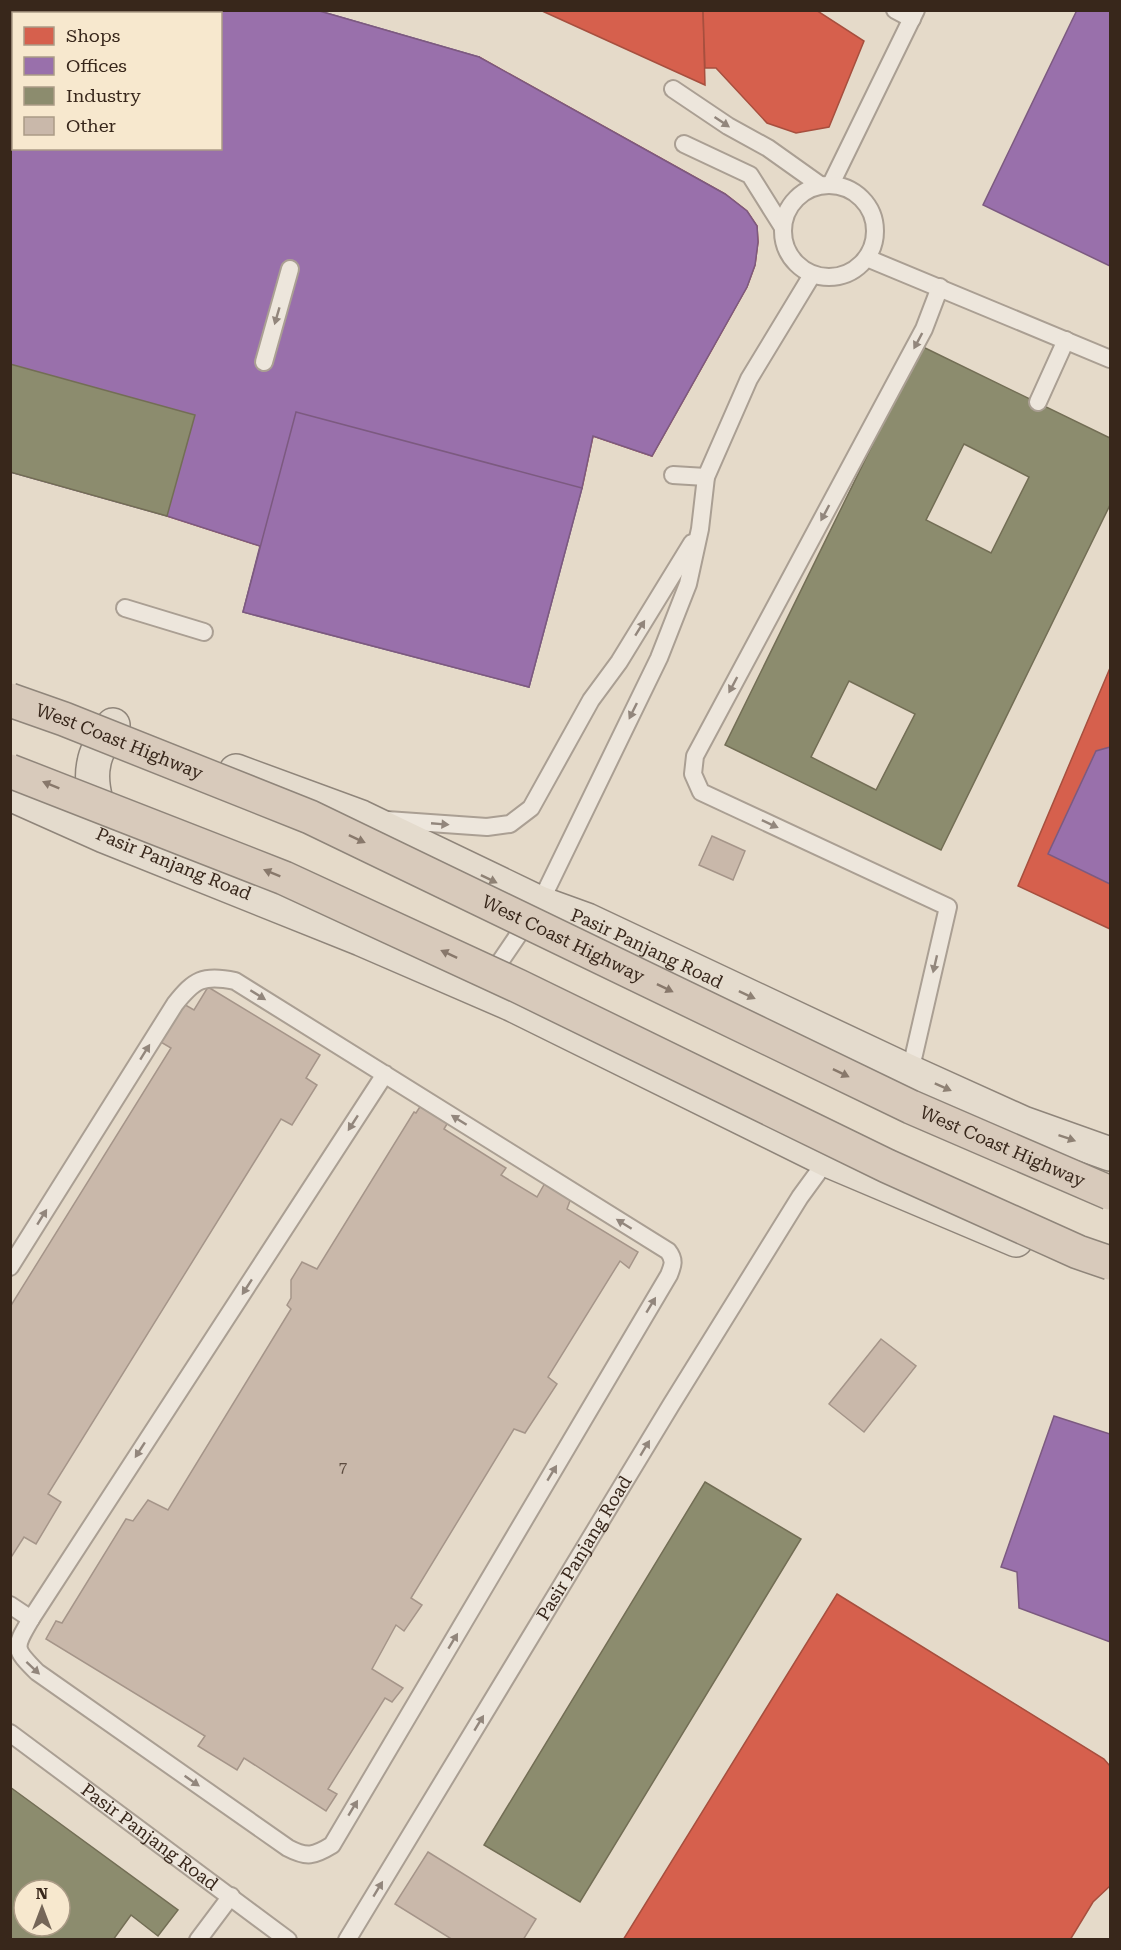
<svg xmlns="http://www.w3.org/2000/svg" width="1121" height="1950" font-family="'Roboto Serif',serif">
<style>
.shops{fill:#d6604d;stroke:#a74f3e;stroke-width:1.5}
.offices{fill:#9970ab;stroke:#7c5a80;stroke-width:1.5;fill-rule:evenodd}
.industry{fill:#8c8c6e;stroke:#736e55;stroke-width:1.5;fill-rule:evenodd}
.building{fill:#c9b8aa;stroke:#a59589;stroke-width:1.5}
.lines{fill:none;stroke-linecap:round;stroke-linejoin:round}
.lane-casing{stroke:#aa9f93;stroke-width:20}
.primary-casing{stroke:#8f857a;stroke-width:36}
.lane{stroke:#ede6dc;stroke-width:16}
.primary{stroke:#e4dbcd;stroke-width:33}
.highway-bridge-casing{stroke:#8f857a;stroke-width:36;stroke-linecap:butt}
.highway-bridge{stroke:#d8cabb;stroke-width:33}
.oneway{fill:#92867c}
.oneway2{fill:#88786b}
.oneway3{fill:#8e8174}
.labels{text-anchor:middle;stroke-width:6;stroke-linejoin:round;paint-order:stroke}
.number-label{font-size:15px;fill:#5c4b3f}
.street-label{font-size:18px;fill:#38271b;stroke:#f7e8ce}
</style>
<rect width="100%" height="100%" fill="#e5dac9"/>
<!-- shops -->
<g class="shops">
<polygon points="540,10 703,10 705,85"/>
<polygon points="703,10 816,10 864,41 829,127 796,133 767,123 716,68 705,68"/>
<polygon points="479,57 725,194 747,211 757,226 758,242 755,265 747,287 652,456 593,436 582,488 296,412 260,546 167,516 195,415 10,364 10,121 14,122 14,148 108,148 427,239"/>
<polygon points="1110,668 1110,929 1018,886"/>
<polygon points="837,1594 1104,1759 1110,1766 1110,1886 1093,1902 1070,1940 623,1940"/>
</g>
<!-- offices -->
<g class="offices">
<polygon points="10,10 316,10 479,57 427,239 108,148 220,148 220,14 14,14 14,122 10,121"/>
<path d="M10,10H316L479,57L725,194L747,211L757,226L758,242L755,265L747,287L652,456L593,436L582,488L529,687L243,612L260,546L167,516L10,472ZM14,14H220V148H14Z"/>
<polygon points="1077,10 1110,10 1110,266 983,205"/>
<polygon points="296,412 582,488 529,687 243,612"/>
<polygon points="1110,747 1110,884 1048,854 1096,751"/>
<polygon points="1054,1416 1110,1434 1110,1642 1019,1608 1017,1572 1001,1567"/>
</g>
<!-- industry -->
<g class="industry">
<path d="M921,346L1110,438V505L941,850L725,745ZM964,444L1029,477L991,553L926,520ZM849,681L915,714L876,790L811,757Z"/>
<polygon points="10,364 195,415 167,516 10,472"/>
<polygon points="705,1482 801,1539 580,1902 484,1845"/>
<path d="M10,1787L178,1910L158,1936L131,1915L113,1940H10ZM24,1890H60V1926H24Z"/>
</g>
<!-- building -->
<g class="building">
<polygon points="712,836 745,851 733,880 699,865"/>
<polygon points="208,987 320,1055 306,1078 317,1085 292,1125 281,1119 48,1494 61,1502 36,1544 24,1537 10,1559 10,1307 171,1048 159,1041 182,1003 194,1010"/>
<polygon points="423,1102 450,1119 444,1129 506,1168 501,1175 537,1197 545,1183 571,1198 567,1209 638,1252 629,1268 620,1261 548,1377 557,1384 525,1433 514,1429 411,1598 422,1605 404,1631 396,1625 372,1669 403,1688 392,1702 385,1698 328,1789 337,1794 326,1811 244,1758 237,1770 198,1746 205,1736 46,1639 56,1621 62,1623 126,1519 133,1521 148,1500 168,1510 291,1309 287,1305 291,1298 291,1280 302,1262 317,1269 414,1112 416,1113"/>
<polygon points="881,1339 916,1366 864,1432 829,1404"/>
<polygon points="428,1852 536,1919 523,1940 453,1940 395,1904"/>
</g>
<g class="lines">
<defs>
<g id="lane">
<polyline points="895,10 912,19"/>
<polyline points="673,89 728,126 768,148 820,185"/>
<polyline points="684,144 750,175 782,226"/>
<polyline points="831,184 916,10"/>
<circle cx="829" cy="231" r="46"/>
<polyline points="867,258 1110,359"/>
<polyline points="264,362 290,269"/>
<polyline points="1038,402 1066,340"/>
<polyline points="673,475 706,477"/>
<polyline points="125,608 204,632"/>
<polyline points="387,820 487,827 510,824 531,808 591,700 619,662 692,543"/>
<polyline points="489,978 540,903 659,658 688,584 700,529 706,477 749,379 812,275"/>
<polyline points="910,1072 948,907 701,792 693,774 695,756 924,329 940,287"/>
<path d="M10,1267L175,1004C194,980 203,974 235,981L668,1251C675,1260 673,1265 669,1275L332,1845C314,1856 307,1858 288,1848L37,1672C13,1648 14,1648 31,1619L385,1074"/>
<polyline points="10,1605 31,1619"/>
<path id="s1" d="M10,1733L288,1940"/>
<polyline points="198,1940 231,1896"/>
<path id="s2" d="M347,1940L671,1405L800,1197L827,1160"/>
</g>
<g id="primary">
<path id="s3" d="M236,771L361,817L540,903L587,920L910,1072L1023,1123L1110,1154"/>
<path id="s4" d="M10,794L104,836L361,939L511,1004L827,1160L1016,1240"/>
<path d="M103,828C98,807 89,784 94,763C96,749 106,737 113,725"/>
</g>
</defs>
<!-- lane casing -->
<use href="#lane" class="lane-casing"/>
<!-- primary casing -->
<use href="#primary" class="primary-casing"/>
<!-- lane -->
<use href="#lane" class="lane"/>
<!-- primary -->
<use href="#primary" class="primary"/>
<defs>
<g id="highway-bridge">
<path id="s5" d="M10,700L64,719L310,817L911,1107L1110,1193"/>
<polyline points="10,771 284,878 518,986 887,1166 1078,1252 1110,1263"/>
</g>
</defs>
<!-- highway-bridge casing -->
<use href="#highway-bridge" class="highway-bridge-casing"/>
<!-- highway-bridge -->
<use href="#highway-bridge" class="highway-bridge"/>
</g>
<!-- one-way arrows -->
<defs><path id="oneway-solid" d="M-6-.8H1V-3.2L6.5 0L1 3.2V.8H-6Z" transform="scale(1.5)"/></defs>
<g class="oneway">
<use href="#oneway-solid" transform="translate(722 122) rotate(34)"/>
<use href="#oneway-solid" transform="translate(277 316) rotate(106)"/>
<use href="#oneway-solid" transform="translate(918 341) rotate(118)"/>
<use href="#oneway-solid" transform="translate(825 513) rotate(118)"/>
<use href="#oneway-solid" transform="translate(640 628) rotate(-58)"/>
<use href="#oneway-solid" transform="translate(733 685) rotate(118)"/>
<use href="#oneway-solid" transform="translate(633 711) rotate(116)"/>
<use href="#oneway-solid" transform="translate(440 824) rotate(5)"/>
<use href="#oneway-solid" transform="translate(770 824) rotate(25)"/>
<use href="#oneway-solid" transform="translate(935 964) rotate(103)"/>
<use href="#oneway-solid" transform="translate(258 995) rotate(32)"/>
<use href="#oneway-solid" transform="translate(145 1052) rotate(-58)"/>
<use href="#oneway-solid" transform="translate(459 1120) rotate(-148)"/>
<use href="#oneway-solid" transform="translate(353 1123) rotate(123)"/>
<use href="#oneway-solid" transform="translate(42 1217) rotate(-58)"/>
<use href="#oneway-solid" transform="translate(624 1224) rotate(-148)"/>
<use href="#oneway-solid" transform="translate(247 1287) rotate(123)"/>
<use href="#oneway-solid" transform="translate(651 1305) rotate(-59)"/>
<use href="#oneway-solid" transform="translate(645 1448) rotate(-59)"/>
<use href="#oneway-solid" transform="translate(140 1450) rotate(123)"/>
<use href="#oneway-solid" transform="translate(552 1473) rotate(-59)"/>
<use href="#oneway-solid" transform="translate(453 1641) rotate(-59)"/>
<use href="#oneway-solid" transform="translate(33 1668) rotate(43)"/>
<use href="#oneway-solid" transform="translate(479 1723) rotate(-59)"/>
<use href="#oneway-solid" transform="translate(192 1781) rotate(35)"/>
<use href="#oneway-solid" transform="translate(353 1808) rotate(-59)"/>
<use href="#oneway-solid" transform="translate(378 1889) rotate(-59)"/>
</g>
<g class="oneway2">
<use href="#oneway-solid" transform="translate(51 785) rotate(-158)"/>
<use href="#oneway-solid" transform="translate(357 839) rotate(25)"/>
<use href="#oneway-solid" transform="translate(272 873) rotate(-158)"/>
<use href="#oneway-solid" transform="translate(449 954) rotate(-155)"/>
<use href="#oneway-solid" transform="translate(665 988) rotate(26)"/>
<use href="#oneway-solid" transform="translate(841 1073) rotate(26)"/>
</g>
<g class="oneway3">
<use href="#oneway-solid" transform="translate(489 879) rotate(26)"/>
<use href="#oneway-solid" transform="translate(747 995) rotate(25)"/>
<use href="#oneway-solid" transform="translate(943 1087) rotate(24)"/>
<use href="#oneway-solid" transform="translate(1067 1138) rotate(19)"/>
</g>
<g class="labels">
<!-- number labels -->
<g class="number-label">
<text x="343" y="1472">7</text>
</g>
<!-- street labels -->
<g class="street-label">
<text dy="6" stroke="none"><textPath href="#s5" startOffset="117">West Coast Highway</textPath></text>
<text dy="6" stroke="none"><textPath href="#s4" startOffset="178">Pasir Panjang Road</textPath></text>
<text dy="6" stroke="none"><textPath href="#s5" startOffset="603">West Coast Highway</textPath></text>
<text dy="6" stroke="none"><textPath href="#s3" startOffset="448">Pasir Panjang Road</textPath></text>
<text dy="6" stroke="none"><textPath href="#s5" startOffset="1089">West Coast Highway</textPath></text>
<text dy="6" stroke="none"><textPath href="#s2" startOffset="458">Pasir Panjang Road</textPath></text>
<text dy="6" stroke="none"><textPath href="#s1" startOffset="174">Pasir Panjang Road</textPath></text>
</g>
</g>
<!-- border -->
<rect width="1121" height="1950" fill="none" stroke="#38271b" stroke-width="24"/>
<!-- legend -->
<rect x="12" y="12" width="210" height="138" fill="#f7e8ce" stroke="#ab9b86" stroke-width="1.5"/>
<rect x="24" y="27" width="30" height="18" fill="#d6604d" stroke="#ab9b86" stroke-width="1.5"/>
<text x="66" y="42" font-size="18" fill="#38271b">Shops</text>
<rect x="24" y="57" width="30" height="18" fill="#9970ab" stroke="#ab9b86" stroke-width="1.5"/>
<text x="66" y="72" font-size="18" fill="#38271b">Offices</text>
<rect x="24" y="87" width="30" height="18" fill="#8c8c6e" stroke="#ab9b86" stroke-width="1.5"/>
<text x="66" y="102" font-size="18" fill="#38271b">Industry</text>
<rect x="24" y="117" width="30" height="18" fill="#c9b8aa" stroke="#ab9b86" stroke-width="1.5"/>
<text x="66" y="132" font-size="18" fill="#38271b">Other</text>
<!-- north arrow -->
<g transform="translate(42 1908)"><circle r="28" fill="#f7e8ce" stroke="#ab9b86" stroke-width="1.5"/>
<path d="M0-4.5L10 22L0 15L-10 22Z" fill="#756658"/>
<text y="-9" font-size="16" font-weight="bold" text-anchor="middle" fill="#38271b">N</text>
</g>
</svg>
